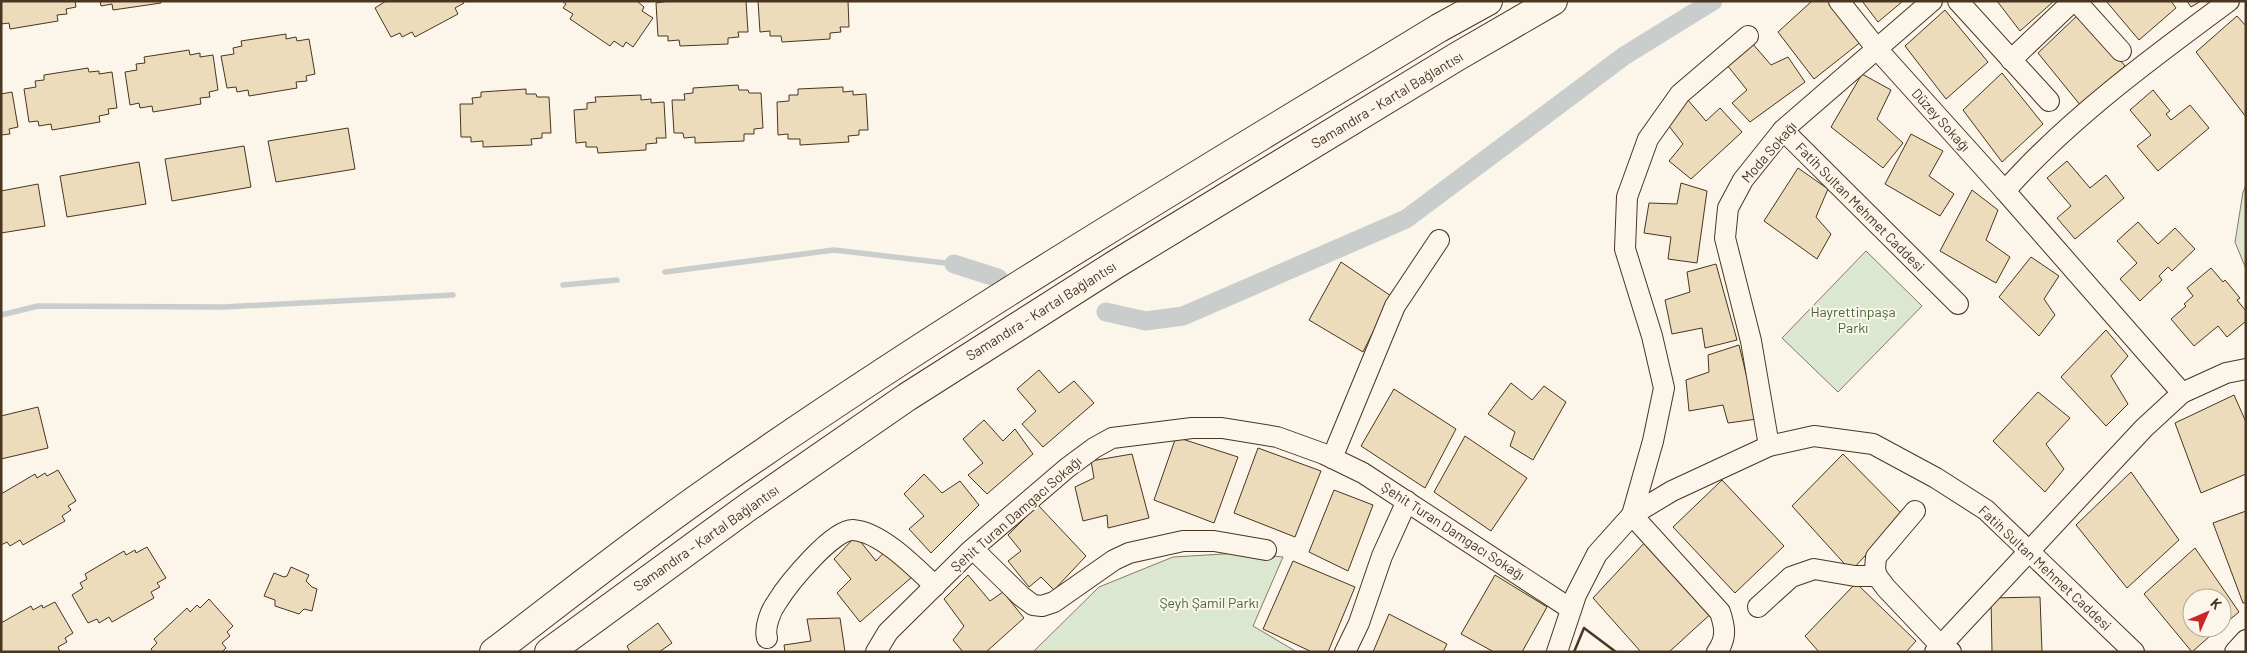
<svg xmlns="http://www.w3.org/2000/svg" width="2247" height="653" font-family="Barlow,sans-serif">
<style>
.green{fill:#dce7d0;stroke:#887966}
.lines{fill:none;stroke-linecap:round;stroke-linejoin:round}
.stream{stroke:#c9cecd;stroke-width:5.5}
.canal{stroke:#c9cecd;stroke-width:19}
.building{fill:#ecdcbc;stroke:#4a3520}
.minor-casing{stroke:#4a3520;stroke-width:22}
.highway-casing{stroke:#4a3520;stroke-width:30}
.minor{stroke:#fbf6e9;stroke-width:20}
.highway{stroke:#fbf6e9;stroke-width:28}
.wall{stroke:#4a3520;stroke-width:2.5}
.labels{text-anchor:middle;stroke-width:4;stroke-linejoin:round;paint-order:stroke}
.street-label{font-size:14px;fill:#4a3520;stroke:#fbf6e9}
.park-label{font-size:14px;fill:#436837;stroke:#fbf6e9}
</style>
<rect width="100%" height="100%" fill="#fbf6e9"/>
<!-- green -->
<g class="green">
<polygon points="2246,185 2246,269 2235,242 2243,192"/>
<polygon points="1866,251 1922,306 1838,392 1782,338"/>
<polygon points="1240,553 1283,557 1253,626 1297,652 1033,652 1099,587 1173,557"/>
</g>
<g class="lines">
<!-- stream -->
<g class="stream">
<polyline points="665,272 834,250 954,264"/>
<polyline points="563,285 617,280"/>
<polyline points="1,315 38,306 223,307 453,295"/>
</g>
<!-- canal -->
<g class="canal">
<polyline points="954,264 998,278"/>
<polyline points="1106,312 1146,321 1183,316 1406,219 1624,56 1713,1"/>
</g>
</g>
<!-- building -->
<g class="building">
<polygon points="1,1 75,1 76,7 66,9 67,14 57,15 58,21 10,29 9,23 1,24"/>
<polygon points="100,1 161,1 161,3 113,10 112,4 101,6"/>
<polygon points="386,1 463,1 464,3 455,8 458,14 415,37 412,32 402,37 400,33 391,37 375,8"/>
<polygon points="562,1 637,1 644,7 642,11 653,18 633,47 626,42 623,47 614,41 610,46 570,19 573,14 563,8 566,4"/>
<polygon points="669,1 746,1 748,32 738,32 739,37 728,38 728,44 680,46 679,40 668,41 668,36 658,36 656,3"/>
<polygon points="758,1 848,1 849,27 840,27 841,32 830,33 830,39 782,42 781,36 770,36 770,31 760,32"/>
<polygon points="1812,1 1832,1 1862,41 1814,79 1778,32"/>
<polygon points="1862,1 1903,1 1878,22"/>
<polygon points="1997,1 2054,1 2020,31"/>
<polygon points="2106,1 2171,1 2176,8 2139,40"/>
<polygon points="2187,1 2201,1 2191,7"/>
<polygon points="1945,10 1988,62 1946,99 1905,46"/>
<polygon points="2081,12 2125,66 2081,106 2038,53"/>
<polygon points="2237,16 2246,26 2246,117 2196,52"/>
<polygon points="286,34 286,39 296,37 297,41 309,39 315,74 306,76 307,81 296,82 297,88 249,96 248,90 237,92 236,87 227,88 221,56 234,54 233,48 242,46 241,41"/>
<polygon points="1752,43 1771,65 1788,57 1805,82 1750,122 1732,103 1747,90 1727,65"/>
<polygon points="189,50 190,55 200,53 200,57 213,55 218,90 209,92 210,97 200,98 201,104 153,112 152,106 140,108 139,103 130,105 125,72 137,70 136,64 145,63 144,57"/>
<polygon points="88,68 89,72 99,71 99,74 112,72 117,108 108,109 109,114 99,116 100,122 52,130 51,124 39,126 38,121 29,122 24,89 36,87 35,81 44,80 44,75"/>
<polygon points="2002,73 2043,124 2002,162 1963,110"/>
<polygon points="1862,74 1891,90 1877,119 1903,143 1883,168 1831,127"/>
<polygon points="738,85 739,90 748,90 749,93 761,93 763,128 754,129 754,134 744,134 744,141 695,143 695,137 684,138 683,133 674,133 672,100 685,100 684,94 693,93 693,88"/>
<polygon points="843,87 843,92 853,91 853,95 866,94 868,130 859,130 859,135 848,136 849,142 800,145 800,139 788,139 788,134 778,135 777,102 789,101 789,95 798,95 798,89"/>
<polygon points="526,89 526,94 536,94 537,97 549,97 551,133 542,133 542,138 531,139 532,145 483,147 483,141 471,142 471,137 461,137 460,104 473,104 472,98 481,97 481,92"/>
<polygon points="2153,90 2170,111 2166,114 2171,120 2190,105 2209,128 2158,171 2137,146 2151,135 2130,110"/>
<polygon points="12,92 18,127 9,129 10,134 1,135 1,94"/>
<polygon points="641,95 641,100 651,99 651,103 664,102 666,138 656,138 657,143 646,144 646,150 598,153 597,147 586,147 586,142 576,143 574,110 587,109 587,103 596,102 595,97"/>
<polygon points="1687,99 1706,121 1720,108 1742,132 1691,179 1669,161 1683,144 1665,121"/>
<polygon points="348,128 355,169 276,182 268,141"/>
<polygon points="1911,134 1943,151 1929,176 1954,194 1940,216 1885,184"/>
<polygon points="244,146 251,187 172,201 165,159"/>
<polygon points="2067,161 2090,188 2106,175 2124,198 2075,239 2057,218 2071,206 2047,178"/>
<polygon points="139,162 146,204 67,217 60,176"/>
<polygon points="1798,168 1828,189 1816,217 1831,234 1817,259 1764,221"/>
<polygon points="1681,183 1707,191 1697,263 1668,259 1671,237 1644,233 1649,203 1677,204"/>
<polygon points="38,184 45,226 1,233 1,191"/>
<polygon points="1972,190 1998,210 1986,240 2010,257 1996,283 1940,251"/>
<polygon points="2138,222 2158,244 2175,228 2195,249 2172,271 2168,267 2159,276 2162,280 2140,301 2120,279 2137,263 2117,241"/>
<polygon points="2031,257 2059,276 2044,299 2055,315 2039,336 1999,297"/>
<polygon points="1341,262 1391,296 1363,352 1309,320"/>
<polygon points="1716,264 1737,340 1705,348 1702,328 1672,334 1665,300 1690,292 1687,272"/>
<polygon points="2211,268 2223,282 2225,280 2240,298 2237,300 2246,311 2246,321 2227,337 2218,326 2194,346 2171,319 2186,306 2184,304 2193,296 2187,288"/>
<polygon points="2106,330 2128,356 2111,376 2128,404 2106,426 2061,377"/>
<polygon points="1739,345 1757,419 1728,423 1723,405 1689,411 1686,380 1709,372 1708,355"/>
<polygon points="1039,370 1059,393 1074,381 1094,403 1043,447 1022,424 1036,411 1017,389"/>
<polygon points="1511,383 1532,400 1544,386 1566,402 1533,460 1510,446 1515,432 1488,414"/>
<polygon points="1394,389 1456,429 1425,488 1361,446"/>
<polygon points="2038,392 2070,418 2046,444 2064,469 2045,492 1993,441"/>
<polygon points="2234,395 2246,422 2246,474 2201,493 2175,423"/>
<polygon points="38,407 48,448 1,459 1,416"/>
<polygon points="984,420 1003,441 1015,429 1033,454 987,494 968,475 983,463 963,439"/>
<polygon points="1465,436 1527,478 1491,531 1434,492"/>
<polygon points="1176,437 1238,457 1214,523 1154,500"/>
<polygon points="1258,448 1321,471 1295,537 1234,513"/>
<polygon points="1132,454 1149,518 1108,528 1107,515 1083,521 1075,487 1094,478 1091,461"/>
<polygon points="1843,454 1903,515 1851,571 1792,506"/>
<polygon points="58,470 76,501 68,506 71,510 62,516 65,521 23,545 20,540 10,546 7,542 1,545 1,494 35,474 37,478 45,473 47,476"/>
<polygon points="2131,472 2179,540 2127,588 2076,525"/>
<polygon points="924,474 942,493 960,481 979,505 931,553 909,529 924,516 904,494"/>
<polygon points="1722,480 1784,546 1735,593 1673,527"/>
<polygon points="1334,490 1373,505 1348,571 1309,552"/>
<polygon points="1038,505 1086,556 1054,590 1041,577 1029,587 1008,561 1021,551 1008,535"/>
<polygon points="2246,511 2246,603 2243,603 2213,523"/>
<polygon points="856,536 876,561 889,547 912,577 860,622 837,593 851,579 834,559"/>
<polygon points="1647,540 1715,610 1669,652 1641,652 1593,598"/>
<polygon points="147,547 166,578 157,583 160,587 151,592 154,598 112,622 109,617 99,623 97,619 88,623 72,595 83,588 80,583 87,579 85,574 124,551 126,555 135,550 136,553"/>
<polygon points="2195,548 2239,612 2222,626 2222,598 2192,598 2192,628 2219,628 2192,652 2144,594"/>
<polygon points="1293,561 1355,587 1328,652 1312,652 1263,629"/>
<polygon points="291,567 309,575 306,581 312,587 317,589 312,611 304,609 299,614 275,606 275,600 264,596 274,573 284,577 287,576"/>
<polygon points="968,575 990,601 1003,592 1024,618 986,652 963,652 953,640 964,626 944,599"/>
<polygon points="1495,575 1547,607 1522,652 1494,652 1461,634"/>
<polygon points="1856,583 1916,641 1906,652 1819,652 1805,636"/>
<polygon points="2040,597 2042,652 1992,652 1991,598"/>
<polygon points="209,599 233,626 227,632 230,636 222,643 226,648 222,652 153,652 151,649 157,643 154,639 187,608 190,612 197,605 200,608"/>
<polygon points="55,602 73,633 65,638 67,642 58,647 60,652 1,652 1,623 31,606 33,610 42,605 43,608"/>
<polygon points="1389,614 1447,644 1443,652 1373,652"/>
<polygon points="840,618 845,652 785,652 784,645 811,641 807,619"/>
<polygon points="658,623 672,643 659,652 630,652 627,646"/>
</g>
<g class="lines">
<defs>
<g id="minor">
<polyline points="1839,1 1877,49 2005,191"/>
<polyline points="1958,1 2049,101"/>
<polyline points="2076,1 2121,51"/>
<polyline points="2011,60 2073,1"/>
<polyline points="1783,130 1958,304"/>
<path d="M2182,393L2005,191C2067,120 2153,57 2229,1"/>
<polyline points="1769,446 1751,341 1725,238 1728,208 1743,180 1783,130 1932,1"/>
<polyline points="1332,458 1395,306 1439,240"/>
<polyline points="1915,511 1876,557 1875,569 1877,576 1886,588 1941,646 1951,652"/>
<polyline points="973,549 1021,596 1033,605 1042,606 1054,602 1114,560 1129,553 1183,541 1214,541 1266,550"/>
<polyline points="1758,607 1791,577 1814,569 1855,576 1877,576"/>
<path d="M767,638C764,627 771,610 777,602C788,584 833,529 853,530C881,532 915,567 935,586"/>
<polyline points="876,652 888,632 970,551 1067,468 1094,448 1112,438 1192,428 1222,428 1277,437 1324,454 1363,473 1571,609"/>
<polyline points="1345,652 1359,623 1382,556 1407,501"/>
<polyline points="1557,652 1576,595 1597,554 1632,515 1672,491 1769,446 1814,436 1873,444 1936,478 1986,510 2134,652"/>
<path d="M1717,652C1727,638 1725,627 1720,612L1632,515L1653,441L1664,388L1652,336L1625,249L1627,197L1648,139L1680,94L1748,36"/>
<polyline points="1935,652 2144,428 2182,393 2226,373 2246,369"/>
<polyline points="2235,652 2246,640"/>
</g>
<g id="highway">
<path d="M494,652C565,598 635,542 708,491C944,325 1193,178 1439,28L1488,1"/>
<polyline points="549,652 748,507 907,397 1116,264 1458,56 1553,1"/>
</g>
</defs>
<!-- minor casing -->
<use href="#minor" class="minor-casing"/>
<!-- highway casing -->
<use href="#highway" class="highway-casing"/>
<!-- minor -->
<use href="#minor" class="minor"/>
<!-- highway -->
<use href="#highway" class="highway"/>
<!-- wall -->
<polyline class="wall" points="1574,652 1584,628 1616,652"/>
</g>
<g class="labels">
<!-- street labels -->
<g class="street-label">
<text transform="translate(1387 100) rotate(-31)" y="5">Samandıra - Kartal Bağlantısı</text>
<text transform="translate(1941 120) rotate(48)" y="5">Düzey Sokağı</text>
<text transform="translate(1769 152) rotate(-49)" y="5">Moda Sokağı</text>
<text transform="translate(1860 207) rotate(45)" y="5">Fatih Sultan Mehmet Caddesi</text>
<text transform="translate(1041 311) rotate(-32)" y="5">Samandıra - Kartal Bağlantısı</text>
<text transform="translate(1016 514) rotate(-41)" y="5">Şehit Turan Damgacı Sokağı</text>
<text transform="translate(1453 531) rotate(33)" y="5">Şehit Turan Damgacı Sokağı</text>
<text transform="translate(706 538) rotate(-35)" y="5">Samandıra - Kartal Bağlantısı</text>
<text transform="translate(2045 568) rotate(43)" y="5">Fatih Sultan Mehmet Caddesi</text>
</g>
<!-- park labels -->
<g class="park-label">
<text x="1853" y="317">Hayrettinpaşa<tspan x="1853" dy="16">Parkı</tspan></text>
<text x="1209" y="608">Şeyh Şamil Parkı</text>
</g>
</g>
<!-- border -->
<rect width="2247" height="653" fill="none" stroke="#4a3520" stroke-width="5"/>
<!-- north arrow -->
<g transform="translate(2207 613) rotate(45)"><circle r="24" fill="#fbf6e9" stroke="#b4a999"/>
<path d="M0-4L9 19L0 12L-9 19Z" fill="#c62828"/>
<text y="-8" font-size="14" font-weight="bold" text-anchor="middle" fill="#4a3520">K</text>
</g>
</svg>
